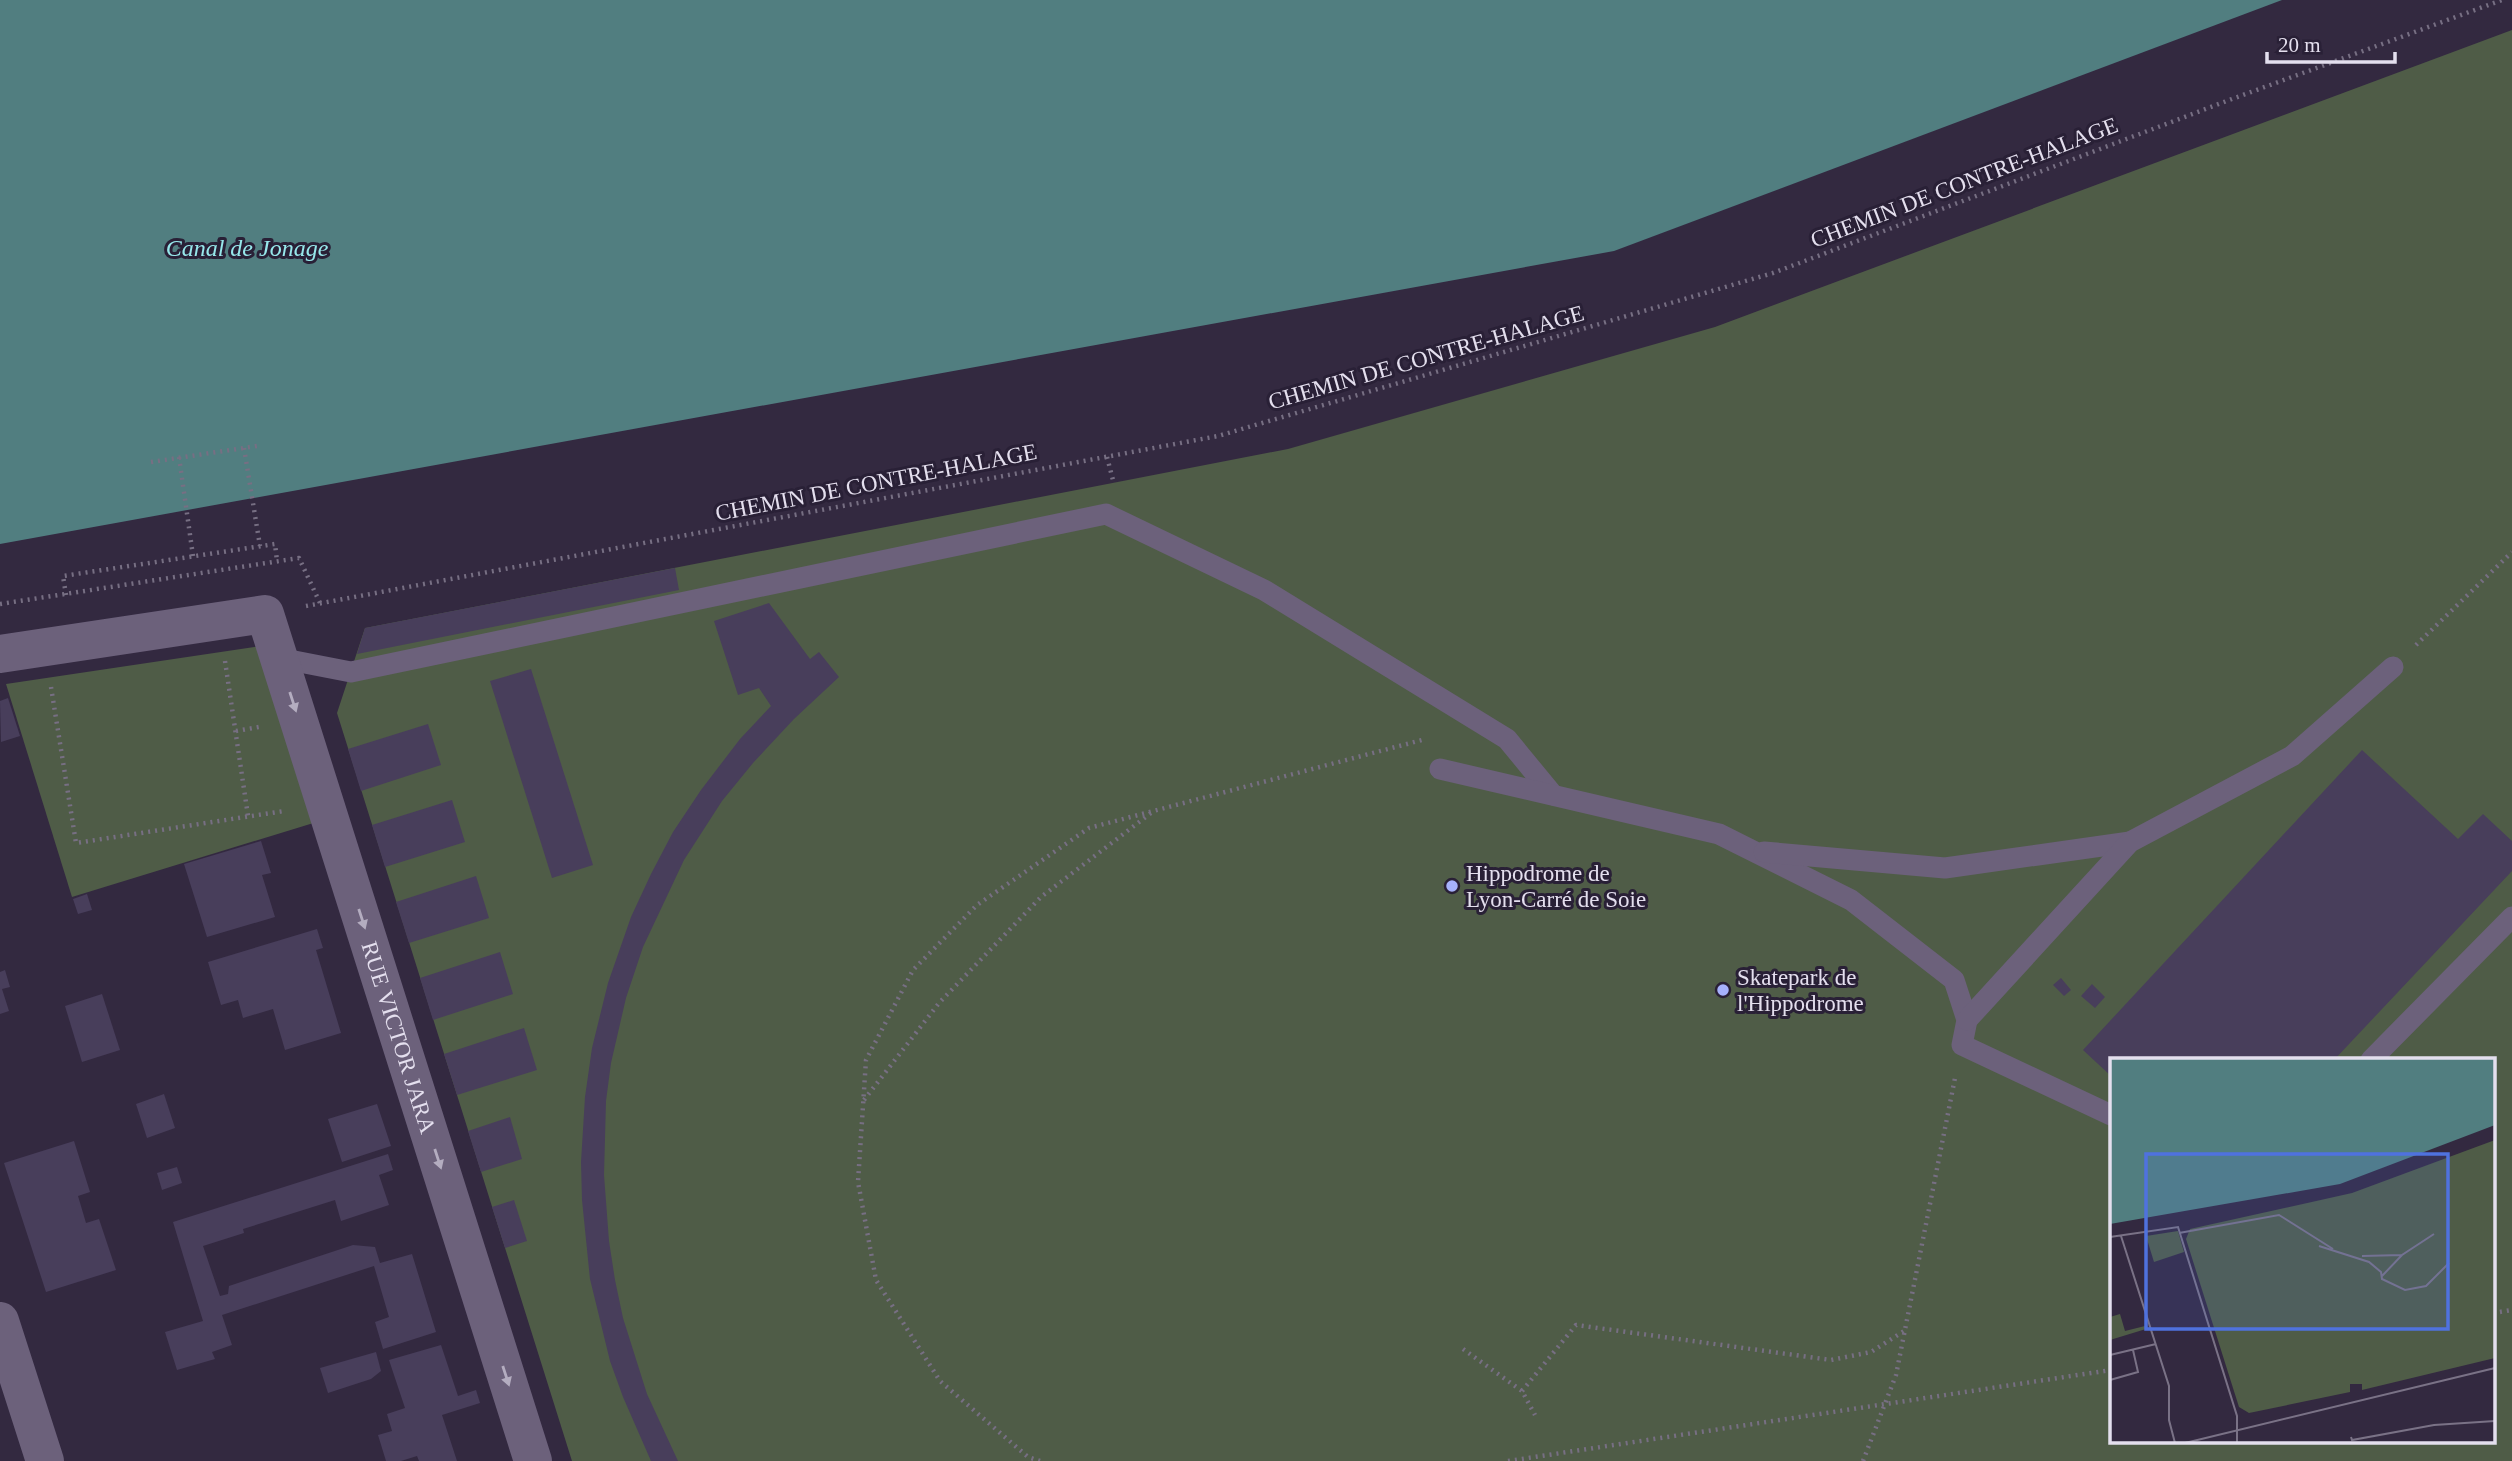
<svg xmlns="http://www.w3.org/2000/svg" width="2512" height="1461" font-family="Georgia,serif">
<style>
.green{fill:#4f5c47;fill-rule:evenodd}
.water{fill:#517e80}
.building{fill:#483e5b}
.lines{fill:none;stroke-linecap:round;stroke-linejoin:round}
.path{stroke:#776f83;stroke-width:4.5;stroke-dasharray:2 5;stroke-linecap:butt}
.service{stroke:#6c617b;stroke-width:21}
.minor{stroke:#6c617b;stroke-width:38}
.oneway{fill:#b4adc0}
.poi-dot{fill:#a6b1fc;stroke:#292036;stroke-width:2.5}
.labels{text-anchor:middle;stroke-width:6;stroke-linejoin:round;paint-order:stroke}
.street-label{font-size:23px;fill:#e4dfee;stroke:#292036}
.poi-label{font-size:23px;fill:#e4dfee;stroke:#292036;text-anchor:start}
.water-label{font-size:24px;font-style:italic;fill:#97e8eb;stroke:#292036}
.inset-road{fill:none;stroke:#7a7286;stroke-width:2}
.view{fill:#4f72de;fill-opacity:0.15;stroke:#4f72de;stroke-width:3.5}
.inset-edge{fill:none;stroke:#e4dfee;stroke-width:3.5}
</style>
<rect width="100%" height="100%" fill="#332940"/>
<!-- green -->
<g class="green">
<path d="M2512,30V1461H572L337,713L365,628L1288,449L1715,327ZM2111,1060H2493V1442H2111Z"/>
<polygon points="267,645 320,821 72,897 6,684"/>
</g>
<!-- water -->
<polygon class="water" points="0,0 2282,0 1614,251 0,544"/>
<!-- building -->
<g class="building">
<polygon points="675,568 679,590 357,654 365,628"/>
<polygon points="769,603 810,659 819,652 839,677 794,719 753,763 722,801 684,860 643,947 626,998 611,1063 606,1101 604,1175 609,1241 615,1280 623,1318 647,1394 678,1461 651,1461 623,1397 610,1361 590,1279 582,1200 581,1162 585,1097 592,1048 608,983 631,917 651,874 673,832 701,790 740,739 771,706 759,688 738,695 714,621"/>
<polygon points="531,669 593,865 552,878 490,681"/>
<polygon points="8,698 20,736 1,742 0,701"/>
<polygon points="428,724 441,765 361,791 348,749"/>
<polygon points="2362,750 2458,839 2483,814 2512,841 2512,871 2334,1060 2111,1060 2111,1076 2083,1050"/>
<polygon points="452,800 465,842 385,867 372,825"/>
<polygon points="261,841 271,873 262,875 275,917 207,937 184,864"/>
<polygon points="476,876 489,918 409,943 396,902"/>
<polygon points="87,894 92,910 78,914 73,899"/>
<polygon points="317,929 323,948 316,950 341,1033 285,1050 273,1009 243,1018 238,1000 221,1005 208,962"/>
<polygon points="500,952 513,994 433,1020 420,978"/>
<polygon points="5,970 10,987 2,989 9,1011 0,1014 0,972"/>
<polygon points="2061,978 2071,990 2064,996 2053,985"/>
<polygon points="2092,984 2105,997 2095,1008 2081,996"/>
<polygon points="102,994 120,1050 82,1062 65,1006"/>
<polygon points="524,1028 537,1070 457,1095 444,1054"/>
<polygon points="164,1094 175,1128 147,1138 136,1104"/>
<polygon points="377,1104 391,1146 342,1162 328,1119"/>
<polygon points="510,1117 522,1159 481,1172 468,1131"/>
<polygon points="74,1141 90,1192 78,1196 86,1223 99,1219 116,1270 46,1292 4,1163"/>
<polygon points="388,1154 393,1170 379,1175 389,1205 341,1221 335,1200 243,1229 244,1233 203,1246 220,1296 228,1294 229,1286 353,1245 375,1247 380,1263 412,1254 436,1332 383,1349 375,1322 389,1317 374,1266 222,1315 232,1345 212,1352 215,1359 177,1370 165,1332 203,1321 173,1222"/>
<polygon points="177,1167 182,1183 162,1190 157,1173"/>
<polygon points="514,1200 527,1241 505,1248 492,1207"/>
<polygon points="441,1345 458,1396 476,1390 480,1403 442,1415 457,1461 419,1461 417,1456 401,1461 386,1461 378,1435 392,1431 387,1414 405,1408 389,1360"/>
<polygon points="376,1352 381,1371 371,1379 328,1393 320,1368"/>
</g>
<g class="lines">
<!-- path -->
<g class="path">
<polyline points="244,448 260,546"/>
<polyline points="179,457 193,556"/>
<polyline points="1107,457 1114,484"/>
<polyline points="151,462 257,446"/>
<polyline points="66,595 63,576 275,544 277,561"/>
<polyline points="0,604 299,558 320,603"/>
<polyline points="306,606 1218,436 1773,273 2232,99 2502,0"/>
<polyline points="2416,645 2512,552"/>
<polyline points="225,661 248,816"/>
<polyline points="51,687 76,843 284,811"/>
<polyline points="236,731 259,727"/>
<polyline points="864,1100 939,1003 1041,897 1151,813"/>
<polyline points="2493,1313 2512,1310"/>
<polyline points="1463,1349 1522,1391 1535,1415"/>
<polyline points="1522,1391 1576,1325 1831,1360 1871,1352 1904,1331"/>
<polyline points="1040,1461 1028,1457 940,1381 876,1280 858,1182 866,1060 913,970 977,905 1089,828 1422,740"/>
<polyline points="1508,1461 2111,1370"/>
<polyline points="1863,1461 1896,1375 1955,1078"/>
</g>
<!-- service -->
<g class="service">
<polyline points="279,658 351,672 1106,514 1264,590 1507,739 1553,795"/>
<polyline points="1440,769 1719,834 1851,900 1954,980 1967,1020 1962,1045 2111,1115"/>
<polyline points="1764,852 1945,868 2130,842"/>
<polyline points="1967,1020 2130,842 2292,756 2393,667"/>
<polyline points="2371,1060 2512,917"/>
</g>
<!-- minor -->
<g class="minor">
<path id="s1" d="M0,654L265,614L533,1461"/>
<polyline points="0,1321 45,1461"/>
</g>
</g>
<!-- one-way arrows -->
<defs><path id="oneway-solid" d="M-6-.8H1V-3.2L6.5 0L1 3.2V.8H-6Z" transform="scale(1.75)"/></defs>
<g class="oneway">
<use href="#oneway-solid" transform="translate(293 702) rotate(72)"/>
<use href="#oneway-solid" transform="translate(362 919) rotate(72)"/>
<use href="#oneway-solid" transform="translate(438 1159) rotate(72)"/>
<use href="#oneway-solid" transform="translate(506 1376) rotate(72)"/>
</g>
<!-- markers -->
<g class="poi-dot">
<circle cx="1452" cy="886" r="7"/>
<circle cx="1723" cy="990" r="7"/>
</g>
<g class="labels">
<!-- street labels -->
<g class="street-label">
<text transform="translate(1964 182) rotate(-21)" y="8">CHEMIN DE CONTRE-HALAGE</text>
<text transform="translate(1426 357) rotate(-16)" y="8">CHEMIN DE CONTRE-HALAGE</text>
<text transform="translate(876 482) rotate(-11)" y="8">CHEMIN DE CONTRE-HALAGE</text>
<text dy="8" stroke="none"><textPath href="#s1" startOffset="712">RUE VICTOR JARA</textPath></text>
</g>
<!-- poi labels -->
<g class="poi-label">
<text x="1466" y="881">Hippodrome de<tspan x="1466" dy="26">Lyon-Carré de Soie</tspan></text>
<text x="1737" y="985">Skatepark de<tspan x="1737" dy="26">l'Hippodrome</tspan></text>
</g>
<!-- water labels -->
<g class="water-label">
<text x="247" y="256">Canal de Jonage</text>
</g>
</g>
<!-- overview -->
<g transform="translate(2110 1058)">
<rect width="385" height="385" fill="#332940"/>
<path d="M385,82V300L252,332V326H240V334L139,355L129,349L76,181L80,171L242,135ZM68,173L74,194L44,204L36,178ZM10,256L15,273L35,268L36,271L0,282V259Z" fill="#4f5c47"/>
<path d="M0,0H385V67L230,126L0,166Z" fill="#517e80"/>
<path class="inset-road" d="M69,175L169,157L223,191M11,178L59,328V362L65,385M0,179L68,169L127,358V385M209,188L259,204L271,214L272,221L295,232L316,228L339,205M252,198L292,197M272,218L292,197L324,176M0,297L46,286M0,322L28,314L23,292M241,379L242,382L324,367L385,363M75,385L385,310"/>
<path class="view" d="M36,96H338V271H36Z"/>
<rect width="385" height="385" class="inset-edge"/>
</g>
<!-- scale -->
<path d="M2267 52v10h128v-10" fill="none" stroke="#e4dfee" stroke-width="3.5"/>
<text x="2278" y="52" font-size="21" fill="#e4dfee" stroke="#292036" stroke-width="5" paint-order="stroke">20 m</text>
</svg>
